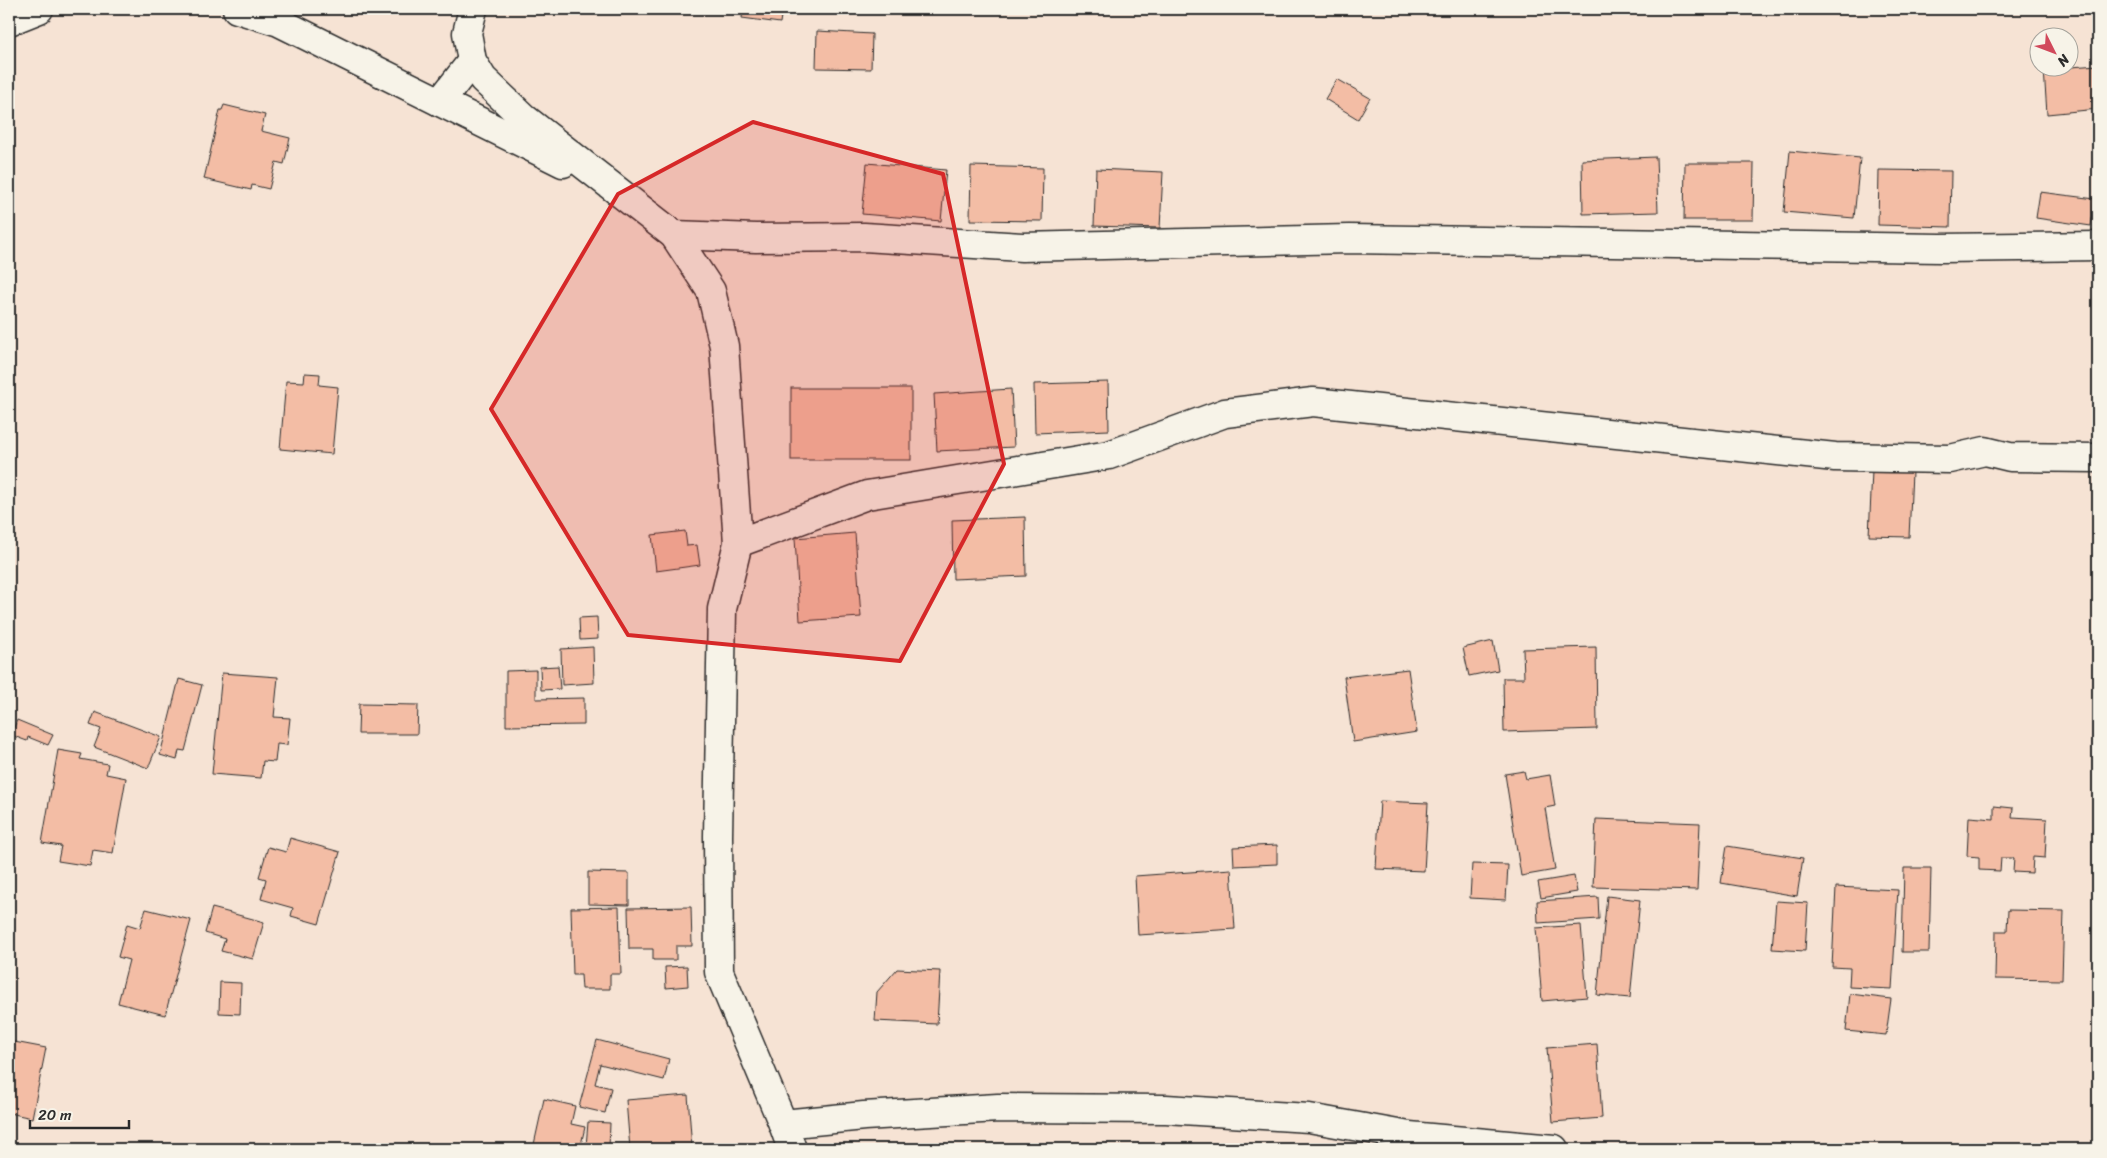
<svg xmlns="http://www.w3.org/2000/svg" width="2107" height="1158" font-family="Sriracha,sans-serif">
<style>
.building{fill:#f3bda5;stroke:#2b2b2b}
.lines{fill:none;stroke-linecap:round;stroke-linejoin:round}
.minor-casing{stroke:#2b2b2b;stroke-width:31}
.minor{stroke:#f7f3e8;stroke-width:28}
.marked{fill:#d62828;fill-opacity:0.2;stroke:#d62828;stroke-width:4;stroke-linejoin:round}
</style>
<rect width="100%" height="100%" fill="#f6e3d4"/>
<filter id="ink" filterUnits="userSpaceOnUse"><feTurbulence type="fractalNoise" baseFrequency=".02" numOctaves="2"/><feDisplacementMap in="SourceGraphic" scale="10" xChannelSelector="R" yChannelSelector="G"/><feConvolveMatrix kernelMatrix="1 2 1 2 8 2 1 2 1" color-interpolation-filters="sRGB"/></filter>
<g filter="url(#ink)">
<!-- building -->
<g class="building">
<polygon points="743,9 782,9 780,23 742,18"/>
<polygon points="817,31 872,34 871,69 816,68"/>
<polygon points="2098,65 2098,109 2047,114 2044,69"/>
<polygon points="1337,79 1370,98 1358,119 1325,99"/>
<polygon points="224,105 265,115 261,131 290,138 284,164 276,162 269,189 252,185 251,190 204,179 220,110 222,110"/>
<polygon points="1790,151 1860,158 1854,218 1784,212"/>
<polygon points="1656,157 1658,212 1583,214 1582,160"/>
<polygon points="867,163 946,170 941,221 862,214"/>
<polygon points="1685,163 1754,163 1753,220 1684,220"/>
<polygon points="971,166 1043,168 1042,221 970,220"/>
<polygon points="1096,169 1163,172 1160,228 1094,226"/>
<polygon points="1879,170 1951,171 1950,227 1878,225"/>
<polygon points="2040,192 2095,199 2091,226 2036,218"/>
<polygon points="305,373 320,374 319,385 338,387 332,454 280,449 286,381 304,382"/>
<polygon points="1108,382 1109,430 1035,433 1034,384"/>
<rect x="791" y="388" width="120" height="72"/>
<polygon points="1011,389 1014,447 937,451 934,394"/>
<polygon points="1872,471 1912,472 1909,537 1869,536"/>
<polygon points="1025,517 1026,576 953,579 952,520"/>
<polygon points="685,531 687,546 697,545 700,565 656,571 652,535"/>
<polygon points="855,533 861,617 800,621 795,538"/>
<polygon points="597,617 598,639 580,640 579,618"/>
<polygon points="1493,641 1498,670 1469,676 1463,648"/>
<polygon points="593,647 594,683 562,685 561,649"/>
<polygon points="1596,647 1597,729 1504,732 1503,678 1524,678 1523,649"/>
<polygon points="558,666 560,689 541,690 540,667"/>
<polygon points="1408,669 1417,732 1353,742 1344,677"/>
<polygon points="536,670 536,699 584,698 584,725 506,726 506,671"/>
<polygon points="222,673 278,677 274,717 290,718 287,745 277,744 275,762 263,761 261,778 212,774"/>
<polygon points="179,679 202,685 185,751 179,750 177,760 160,755"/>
<polygon points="359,704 418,705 417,734 358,734"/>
<polygon points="95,712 161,737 148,768 94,747 101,729 90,725"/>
<polygon points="17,720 53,735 48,745 28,737 27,741 11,735"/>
<polygon points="58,750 82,754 80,759 108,764 106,774 126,778 113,853 93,850 90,866 58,861 61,846 42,843"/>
<polygon points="1524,771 1526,779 1550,775 1555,806 1545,808 1555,870 1521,876 1505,774"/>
<polygon points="1380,801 1428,803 1424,871 1376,869"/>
<polygon points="1994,806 2013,808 2012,817 2047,819 2045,858 2033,857 2032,873 2013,872 2014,858 2001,858 2000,871 1979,870 1979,857 1967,856 1969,817 1994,819"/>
<polygon points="1596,819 1700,823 1697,890 1593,887"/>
<polygon points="290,838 340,852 319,924 291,916 293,908 261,899 266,879 259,877 268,847 286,852"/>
<polygon points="1277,845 1277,864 1234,866 1233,847"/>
<polygon points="1727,846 1803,858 1797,896 1721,883"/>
<polygon points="1472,864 1508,865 1506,900 1470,898"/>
<polygon points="1904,868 1931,868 1929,952 1902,952"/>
<polygon points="1231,869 1235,929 1138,935 1135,876"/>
<polygon points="588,872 629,873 629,905 588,904"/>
<polygon points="1574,876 1577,892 1541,898 1538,882"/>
<polygon points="1836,887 1898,890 1892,989 1849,987 1850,968 1832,967"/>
<polygon points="1607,896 1640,900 1630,998 1597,995"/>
<polygon points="1598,897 1599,919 1538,923 1537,901"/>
<polygon points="1776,901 1808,903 1805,951 1772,949"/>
<polygon points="619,907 621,974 610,974 610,989 582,989 581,975 573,975 571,908"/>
<polygon points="691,907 692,946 676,946 676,960 653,960 653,949 629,949 628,908"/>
<polygon points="212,908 264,922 253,959 221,951 225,939 205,933"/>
<polygon points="146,909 191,920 165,1015 118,1003 129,960 118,957 127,924 140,928"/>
<polygon points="2008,910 2064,911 2062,980 1995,979 1996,931 2007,931"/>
<polygon points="1581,925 1587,997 1542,1001 1536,928"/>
<polygon points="687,966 688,986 666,988 665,967"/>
<polygon points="897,969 940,971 937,1024 875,1021 877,992"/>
<polygon points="220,982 241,983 240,1014 219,1013"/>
<polygon points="1850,994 1891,999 1886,1035 1846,1031"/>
<polygon points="597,1040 669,1059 664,1080 600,1064 595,1084 611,1088 605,1113 579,1107"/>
<polygon points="9,1041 46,1048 32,1118 9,1113"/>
<polygon points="1597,1044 1602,1118 1553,1122 1547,1048"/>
<polygon points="688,1095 692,1149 630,1149 626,1100"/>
<polygon points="544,1099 575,1106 571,1124 585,1127 580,1149 533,1149"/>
<polygon points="588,1122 610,1123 609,1148 586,1147"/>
</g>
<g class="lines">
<defs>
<g id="minor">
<polyline points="237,9 279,22 563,163"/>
<polyline points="473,9 467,33 472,61 483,79 524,118 674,235 711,291 724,346 738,543 722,609 718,836 719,972 783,1124 792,1149"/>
<polyline points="9,21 39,9"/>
<polyline points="440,102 472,61"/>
<polyline points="674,235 756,238 864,237 1022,247 1349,239 1941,248 2098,246"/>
<polyline points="738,543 867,495 1109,455 1225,413 1313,402 1835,457 1950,459 1985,451 2010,457 2098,458"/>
<polyline points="783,1124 864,1116 998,1108 1166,1109 1309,1118 1409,1136 1554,1149"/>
</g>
</defs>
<!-- minor casing -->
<use href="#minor" class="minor-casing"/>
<!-- minor -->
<use href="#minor" class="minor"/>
</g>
</g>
<!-- marked area -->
<path class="marked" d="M753,122L943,174L1004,464L900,661L628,635L491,409L618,194Z"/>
<!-- margin -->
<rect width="2107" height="1158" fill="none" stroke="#f7f3e8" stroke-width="30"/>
<rect x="15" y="15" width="2077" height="1128" fill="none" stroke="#2b2b2b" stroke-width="2" filter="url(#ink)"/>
<!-- north arrow -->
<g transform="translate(2054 52) rotate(132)"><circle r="24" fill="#f7f3e8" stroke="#a5a39c"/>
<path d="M0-4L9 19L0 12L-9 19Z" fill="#d1495b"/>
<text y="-8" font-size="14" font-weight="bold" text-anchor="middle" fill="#2b2b2b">N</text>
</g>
<!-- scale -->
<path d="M30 1120v8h99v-8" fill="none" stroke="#2b2b2b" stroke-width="2.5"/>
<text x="38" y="1120" font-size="15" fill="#2b2b2b" stroke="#f7f3e8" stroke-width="4" paint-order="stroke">20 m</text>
</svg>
